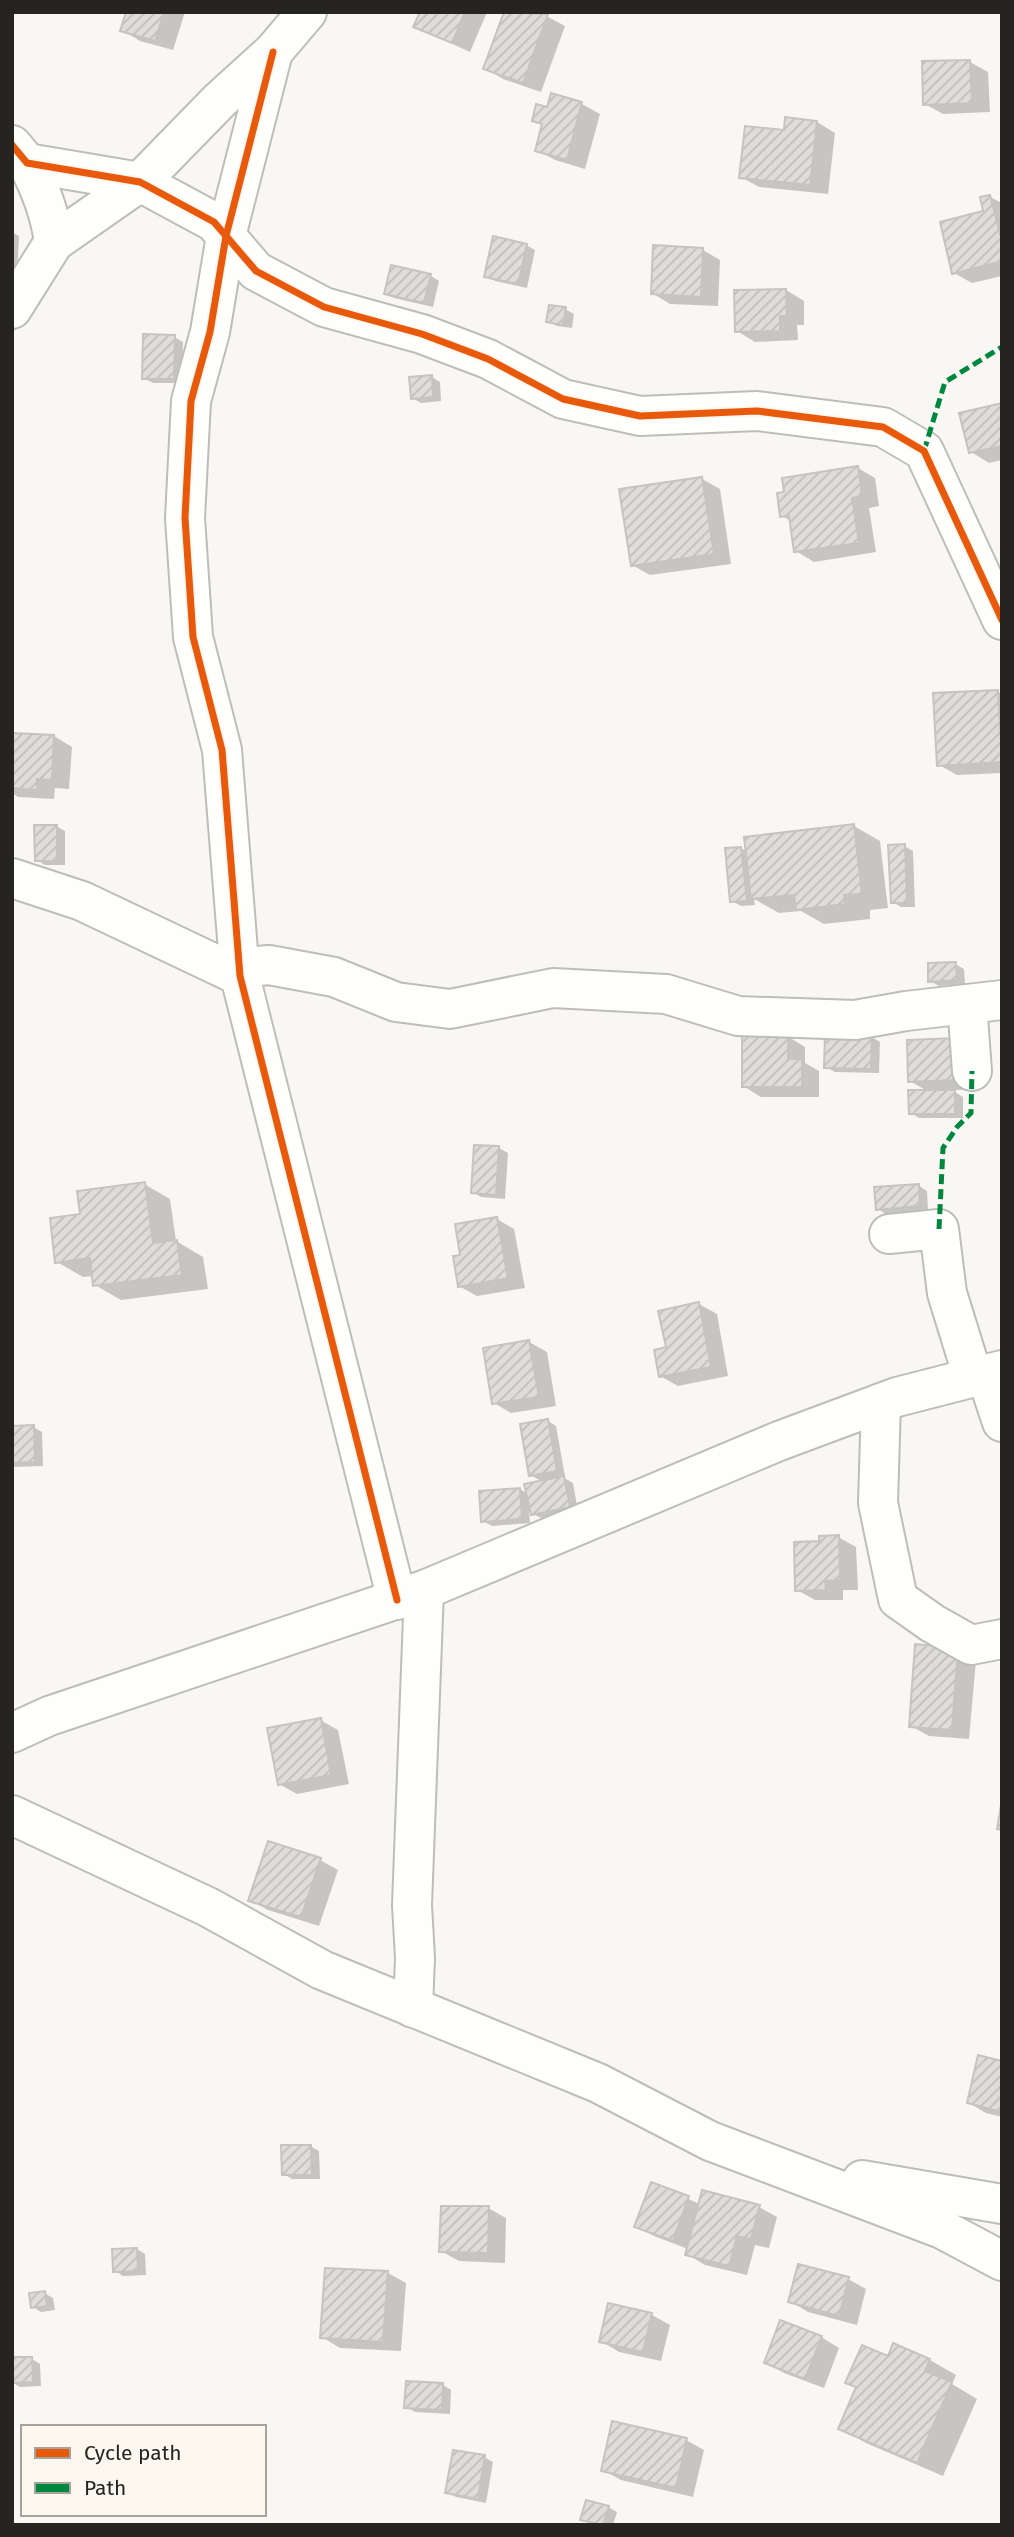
<svg xmlns="http://www.w3.org/2000/svg" width="1014" height="2537" font-family="'Fira Sans',sans-serif">
<style>
.shadow{fill:#0003}
.building{fill:url(#building-hatch);stroke:#c6c4c3;stroke-width:2}
.lines{fill:none;stroke-linecap:round;stroke-linejoin:round}
.minor-casing{stroke:#bebdba;stroke-width:42}
.minor{stroke:#fefefd;stroke-width:38}
.quiet{stroke:#00873e;stroke-width:5;stroke-dasharray:10 5;stroke-linecap:butt}
.cycleway-casing{stroke:#fcf8f0;stroke-width:11}
.cycleway{stroke:#e8590c;stroke-width:7}
</style>
<defs>
<pattern id="building-hatch" width="6" height="6" patternUnits="userSpaceOnUse" patternTransform="scale(1.75)"><rect width="6" height="6" fill="#dfdddc"/><path d="M-1 1l2-2M0 6l6-6M5 7l2-2" fill="none" stroke="#bfbebc"/></pattern>
</defs>
<rect width="100%" height="100%" fill="#f9f7f3"/>
<!-- shadow -->
<g class="shadow">
<polygon points="128,12 185,12 173,50 140,41 122,30"/>
<polygon points="422,12 487,12 470,52 415,27"/>
<polygon points="506,12 539,12 565,26 541,92 503,79 485,68"/>
<polygon points="970,62 988,72 990,112 943,114 925,104"/>
<polygon points="552,95 582,104 600,114 585,169 555,160 537,150 543,126 534,120 548,109"/>
<polygon points="817,122 835,133 828,194 759,187 741,177 786,132"/>
<polygon points="990,197 1002,203 1002,276 972,283 954,273 986,213"/>
<polygon points="12,232 19,236 14,335 12,335"/>
<polygon points="526,245 535,250 527,288 495,281 486,276"/>
<polygon points="703,250 720,260 718,306 670,304 652,293"/>
<polygon points="392,268 431,276 439,281 433,307 394,298 386,294"/>
<polygon points="786,290 804,301 804,325 797,325 798,340 755,342 737,331"/>
<polygon points="565,309 574,314 572,328 557,326 548,321"/>
<polygon points="174,337 183,342 182,383 153,383 144,378"/>
<polygon points="432,377 440,382 441,401 421,403 412,398"/>
<polygon points="1002,405 1002,460 989,463 971,452"/>
<polygon points="858,468 875,478 879,506 869,508 876,552 814,562 796,551 791,521 782,516"/>
<polygon points="702,479 720,489 731,564 650,575 632,565"/>
<polygon points="998,692 1002,694 1002,773 957,775 939,765"/>
<polygon points="12,734 54,736 72,747 69,789 55,788 54,799 18,797 12,793"/>
<polygon points="56,826 65,831 65,865 45,865 37,860"/>
<polygon points="854,826 880,841 888,908 870,910 870,919 824,924 801,911 779,913 754,899 755,905 741,906 732,901 741,848 748,852"/>
<polygon points="904,846 913,851 915,907 901,907 893,902"/>
<polygon points="955,964 964,969 965,984 939,986 930,981"/>
<polygon points="787,1036 805,1047 805,1063 819,1071 819,1097 761,1097 743,1086"/>
<polygon points="872,1037 880,1042 879,1073 835,1072 826,1067"/>
<polygon points="908,1041 975,1090 952,1090 963,1097 963,1118 919,1118 911,1113 929,1092 910,1081"/>
<polygon points="475,1146 499,1148 508,1153 505,1199 481,1197 472,1192"/>
<polygon points="144,1184 170,1199 176,1241 203,1257 208,1289 121,1300 95,1285 94,1276 83,1277 57,1262 82,1216"/>
<polygon points="919,1186 927,1191 928,1210 886,1214 878,1209"/>
<polygon points="497,1219 514,1229 525,1288 477,1296 459,1286 462,1256"/>
<polygon points="699,1304 717,1314 728,1376 678,1386 660,1376 668,1349"/>
<polygon points="529,1342 547,1352 556,1406 511,1413 494,1403"/>
<polygon points="548,1421 556,1426 565,1476 561,1476 573,1483 578,1511 541,1518 529,1512 530,1523 492,1526 483,1521 520,1489 528,1494 543,1482 530,1475"/>
<polygon points="33,1427 42,1432 43,1466 12,1467 12,1428"/>
<polygon points="838,1537 856,1547 858,1590 843,1590 843,1600 815,1600 797,1590 821,1543"/>
<polygon points="917,1646 976,1660 969,1739 929,1736 911,1726"/>
<polygon points="320,1720 338,1730 349,1784 297,1794 279,1784"/>
<polygon points="320,1860 338,1870 319,1926 268,1910 250,1900"/>
<polygon points="1002,2063 1002,2117 986,2113 969,2103"/>
<polygon points="310,2146 319,2151 320,2179 292,2179 284,2174"/>
<polygon points="652,2184 700,2204 759,2207 777,2217 769,2248 755,2245 747,2275 705,2265 687,2254 688,2249 654,2236 636,2226"/>
<polygon points="488,2208 506,2218 505,2263 459,2261 441,2251"/>
<polygon points="137,2249 145,2254 146,2275 123,2276 115,2271"/>
<polygon points="388,2273 406,2283 401,2351 340,2348 322,2337"/>
<polygon points="848,2279 866,2289 857,2325 808,2312 790,2301"/>
<polygon points="44,2293 53,2298 55,2310 41,2312 33,2307"/>
<polygon points="609,2305 652,2315 670,2325 661,2361 619,2352 601,2341"/>
<polygon points="821,2337 839,2348 824,2388 784,2373 766,2363"/>
<polygon points="894,2345 930,2360 956,2375 952,2384 977,2399 943,2476 866,2443 840,2428 889,2359"/>
<polygon points="32,2359 40,2364 41,2386 20,2387 12,2382"/>
<polygon points="443,2385 451,2390 450,2414 415,2412 406,2407"/>
<polygon points="686,2440 704,2450 693,2497 621,2480 603,2470"/>
<polygon points="484,2457 493,2462 486,2503 456,2497 447,2492"/>
<polygon points="608,2507 617,2512 613,2525 594,2525 582,2519"/>
</g>
<!-- building -->
<g class="building">
<polygon points="126,12 164,12 155,41 120,31"/>
<polygon points="420,12 465,12 452,43 413,27"/>
<polygon points="504,12 548,14 523,83 483,69"/>
<polygon points="970,60 972,103 923,105 922,61"/>
<polygon points="551,93 582,102 567,160 535,151 542,124 532,121 536,104 547,107"/>
<polygon points="785,117 817,121 810,185 739,178 745,126 784,130"/>
<polygon points="990,195 1002,241 1002,261 952,274 940,222 983,211 980,197"/>
<polygon points="493,236 527,244 518,284 484,277"/>
<polygon points="653,245 703,248 701,297 651,294"/>
<polygon points="391,265 431,274 424,303 384,294"/>
<polygon points="786,289 787,316 780,316 780,331 735,332 734,290"/>
<polygon points="549,305 566,307 563,325 546,322"/>
<polygon points="143,334 175,335 174,379 142,379"/>
<polygon points="432,375 433,397 411,399 409,377"/>
<polygon points="1002,403 1002,446 969,453 959,413"/>
<polygon points="858,466 862,496 852,498 859,543 794,552 789,516 780,517 777,493 784,492 782,478"/>
<polygon points="702,477 714,554 631,566 619,489"/>
<polygon points="998,690 1002,762 937,766 933,693"/>
<polygon points="12,733 54,735 52,780 37,779 37,790 12,788"/>
<polygon points="854,824 862,894 844,895 845,904 796,910 794,895 751,899 744,837"/>
<polygon points="34,825 57,825 57,861 35,861"/>
<polygon points="905,844 907,903 891,903 888,845"/>
<polygon points="741,847 747,901 730,902 725,848"/>
<polygon points="956,962 957,980 928,982 928,963"/>
<polygon points="825,1033 872,1035 871,1069 824,1068"/>
<polygon points="742,1034 788,1034 788,1059 802,1059 802,1087 742,1087"/>
<polygon points="957,1038 958,1080 908,1082 907,1040"/>
<polygon points="908,1090 955,1090 955,1114 909,1114"/>
<polygon points="474,1145 499,1146 496,1195 471,1193"/>
<polygon points="145,1182 153,1243 177,1240 182,1275 93,1286 90,1258 55,1263 50,1218 80,1214 77,1191"/>
<polygon points="919,1184 920,1206 876,1210 874,1187"/>
<polygon points="497,1217 508,1278 458,1287 453,1256 460,1255 455,1224"/>
<polygon points="699,1302 711,1367 659,1377 654,1350 666,1347 658,1311"/>
<polygon points="529,1340 539,1397 492,1404 483,1348"/>
<polygon points="548,1419 557,1471 529,1476 520,1424"/>
<polygon points="34,1425 35,1462 12,1463 12,1426"/>
<polygon points="564,1476 570,1507 531,1515 524,1484"/>
<polygon points="520,1488 522,1519 481,1522 479,1491"/>
<polygon points="839,1535 840,1580 825,1581 826,1590 795,1591 794,1542 819,1541 819,1536"/>
<polygon points="915,1644 958,1648 952,1730 909,1727"/>
<polygon points="321,1718 331,1775 278,1785 267,1728"/>
<polygon points="1002,1799 1002,1830 997,1829"/>
<polygon points="268,1841 321,1858 301,1917 248,1901"/>
<polygon points="978,2055 1002,2061 1002,2112 967,2103"/>
<polygon points="281,2145 311,2145 312,2175 282,2175"/>
<polygon points="651,2182 689,2196 673,2241 634,2227"/>
<polygon points="702,2190 760,2205 751,2239 737,2236 729,2266 685,2255"/>
<polygon points="441,2206 489,2206 488,2253 439,2252"/>
<polygon points="137,2248 138,2271 113,2272 112,2249"/>
<polygon points="798,2264 849,2277 839,2316 788,2302"/>
<polygon points="325,2268 388,2271 383,2342 320,2338"/>
<polygon points="45,2291 47,2306 31,2308 29,2293"/>
<polygon points="608,2303 652,2313 643,2352 599,2342"/>
<polygon points="780,2320 822,2336 805,2379 764,2363"/>
<polygon points="893,2343 930,2359 925,2371 952,2382 917,2463 838,2429 856,2387 845,2383 862,2345 888,2356"/>
<polygon points="12,2357 32,2357 33,2382 12,2383"/>
<polygon points="406,2381 443,2383 442,2410 404,2408"/>
<polygon points="612,2421 687,2438 676,2488 601,2471"/>
<polygon points="453,2450 485,2455 478,2499 445,2493"/>
<polygon points="586,2500 609,2506 603,2525 580,2520"/>
</g>
<g class="lines">
<defs>
<g id="minor">
<polyline points="273,52 226,236 210,332 191,401 185,518 193,637 222,750 240,976 397,1600"/>
<polyline points="12,145 27,163 140,182 214,222 256,271 324,307 422,334 488,359 563,399 640,416 757,411 883,427 924,451 1002,620"/>
<polyline points="54,242 140,182 220,100 273,52 307,12"/>
<path d="M12,309L54,242C50,213 41,189 27,163"/>
<polyline points="12,878 82,901 240,976"/>
<polyline points="238,968 269,965 334,977 396,1002 450,1009 553,988 666,994 738,1016 855,1020 906,1011 1002,1000"/>
<polyline points="967,1004 972,1071"/>
<polyline points="889,1234 939,1229 947,1293 973,1377"/>
<polyline points="986,1374 1002,1422"/>
<polyline points="881,1403 878,1503 898,1599 932,1623 971,1645 1002,1639"/>
<polyline points="12,1733 49,1716 424,1590 779,1441 897,1397 1002,1370"/>
<polyline points="12,1815 208,1907 322,1970 598,2083 710,2141 942,2229 1002,2261"/>
<polyline points="413,2008 415,1958 412,1905 424,1590"/>
<polyline points="862,2180 1002,2204"/>
</g>
</defs>
<!-- minor casing -->
<use href="#minor" class="minor-casing"/>
<!-- minor -->
<use href="#minor" class="minor"/>
<!-- quiet -->
<g class="quiet">
<polyline points="924,451 945,382 1002,347"/>
<polyline points="939,1229 943,1148 957,1127 971,1113 972,1071"/>
</g>
<defs>
<g id="cycleway">
<polyline points="273,52 226,236 210,332 191,401 185,518 193,637 222,750 240,976 397,1600"/>
<polyline points="12,145 27,163 140,182 214,222 256,271 324,307 422,334 488,359 563,399 640,416 757,411 883,427 924,451 1002,620"/>
</g>
</defs>
<!-- cycleway casing -->
<use href="#cycleway" class="cycleway-casing"/>
<!-- cycleway -->
<use href="#cycleway" class="cycleway"/>
</g>
<!-- border -->
<rect width="1014" height="2537" fill="none" stroke="#252421" stroke-width="28"/>
<!-- legend -->
<rect x="21" y="2425" width="245" height="91" fill="#fcf8f0" stroke="#a6a39d" stroke-width="2"/>
<rect x="35" y="2448" width="35" height="10" fill="#e8590c" stroke="#a6a39d" stroke-width="2"/>
<text x="84" y="2460" font-size="21" fill="#252421">Cycle path</text>
<rect x="35" y="2483" width="35" height="10" fill="#00873e" stroke="#a6a39d" stroke-width="2"/>
<text x="84" y="2495" font-size="21" fill="#252421">Path</text>
</svg>
